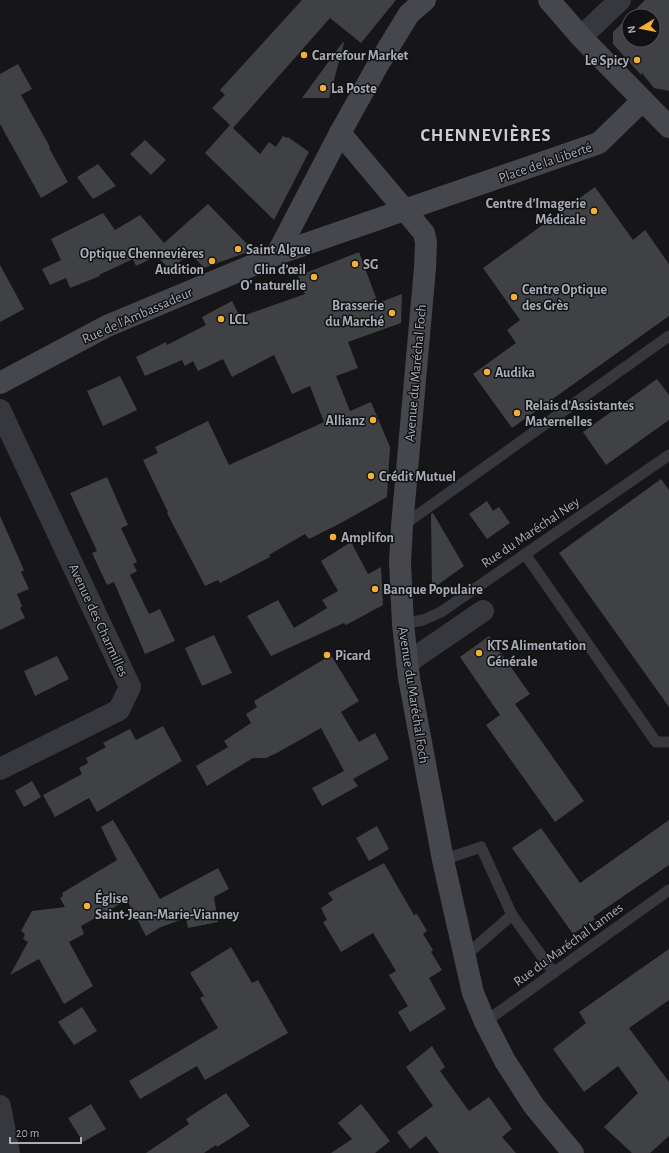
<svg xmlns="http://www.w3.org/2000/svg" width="669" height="1153" font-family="'Alegreya Sans',sans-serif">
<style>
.building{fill:#404145;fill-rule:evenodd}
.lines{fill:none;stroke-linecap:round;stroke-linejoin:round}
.service{stroke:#37383d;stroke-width:11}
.minor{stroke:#37383d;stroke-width:22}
.tertiary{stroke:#37383d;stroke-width:22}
.secondary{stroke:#45474d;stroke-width:22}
.poi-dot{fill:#f2b134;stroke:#111113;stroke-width:1.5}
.labels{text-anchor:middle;stroke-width:3;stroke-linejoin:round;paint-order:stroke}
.poi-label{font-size:14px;font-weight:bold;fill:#a8adb8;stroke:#111113;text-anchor:start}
.street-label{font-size:14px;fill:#a8adb8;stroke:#111113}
.district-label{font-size:18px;font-weight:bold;letter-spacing:1px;fill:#c9ccd4;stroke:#111113}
</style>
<rect width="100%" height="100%" fill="#161618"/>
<!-- building -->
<g class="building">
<polygon points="302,0 396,0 361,43 330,18 233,128 260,154 269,142 276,147 283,136 287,138 288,137 309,152 274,220 205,153 230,125 212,108 225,95 220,90"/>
<path d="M645,0H669V91L654,88L642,73L641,75L613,44V32ZM629,16H653V40H629Z"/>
<polygon points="343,42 344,43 329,98 302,98"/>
<polygon points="18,64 32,89 21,95 50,147 49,148 68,182 41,198 0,124 0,74"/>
<polygon points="145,140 166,160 151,175 130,154"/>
<polygon points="98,164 116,186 93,199 77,177"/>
<polygon points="595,187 633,240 645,230 669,264 669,316 512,428 473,374 516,343 507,330 520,320 483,268"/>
<polygon points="208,204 253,250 204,268 190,253 170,270 157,256 136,266 133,259 99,275 100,276 70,288 66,278 50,285 42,269 61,260 51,239 103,213 115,230 140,215 164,243"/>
<polygon points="359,252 378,303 402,294 401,323 348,342 358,368 336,376 350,411 371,402 390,447 387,497 341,523 309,539 305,534 269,555 270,557 220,583 218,580 205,586 167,513 168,512 143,460 158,453 155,447 208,421 229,465 324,422 310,386 292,394 274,355 232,377 223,359 198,371 193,361 185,366 182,360 145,376 136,357 166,342 167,345 206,325 202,317 232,301 240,317 305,294 298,276"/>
<polygon points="0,265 24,309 0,322"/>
<polygon points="120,376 137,410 103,426 87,391"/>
<polygon points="657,379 669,395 669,420 606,465 583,432"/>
<polygon points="107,477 128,525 121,528 137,562 133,564 137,571 130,575 149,614 160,609 175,641 145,654 114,582 107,585 92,553 97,551 70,493"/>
<polygon points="661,479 669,490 669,707 559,553"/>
<polygon points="487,501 493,511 499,507 510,523 487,539 469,514"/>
<polygon points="433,513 464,566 432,589 431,514"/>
<polygon points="0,516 24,570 21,572 29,589 17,594 22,606 20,608 25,618 0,630"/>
<polygon points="351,542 368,574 381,567 383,605 346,625 344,623 271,656 247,616 278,600 294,628 327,608 322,600 338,591 321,561"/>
<polygon points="214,635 232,673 202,686 185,648"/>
<polygon points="489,636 530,694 515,704 584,801 555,822 486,725 500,715 460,657"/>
<polygon points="331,655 359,701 341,712 359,742 375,733 389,759 353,779 358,786 322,806 312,788 344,771 321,728 275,754 274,754 266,758 253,758 207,786 196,766 228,747 224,741 251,723 246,714 257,707 254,701"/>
<polygon points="57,656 69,679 35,696 24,671"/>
<polygon points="163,726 182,761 97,812 89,798 55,817 43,795 82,774 79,768 88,763 86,758 106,747 103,743 130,729 136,740"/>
<polygon points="32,781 41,797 24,807 15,791"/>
<polygon points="113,820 160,899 218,868 229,889 214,897 218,922 188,928 186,918 161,927 146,936 127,900 81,926 84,934 69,942 93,986 64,1004 39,959 10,975 28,942 23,939 25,934 21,931 32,911 65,907 60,898 63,896 62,893 117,860 101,827"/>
<polygon points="669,820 669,865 593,917 595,919 573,934 512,848 541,828 580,883"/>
<polygon points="377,826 389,849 369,861 356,838"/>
<polygon points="384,863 414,915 417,914 427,931 423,934 433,950 431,952 442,970 429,978 446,1009 410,1032 398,1012 408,1006 389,975 396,971 373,933 341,952 323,922 327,920 321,908 333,900 328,893"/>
<polygon points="231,947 252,983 258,980 288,1033 205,1080 197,1066 140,1099 129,1081 218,1028 200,998 204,996 190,973"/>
<polygon points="669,949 669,1000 629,1028 669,1082 669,1136 650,1153 632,1153 604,1127 638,1093 618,1066 584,1092 553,1049 586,1023 579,1012"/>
<polygon points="82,1007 97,1031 74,1045 58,1022"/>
<polygon points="432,1046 445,1067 440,1071 469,1111 489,1097 512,1129 502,1137 516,1153 439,1153 426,1136 410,1149 397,1132 433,1106 406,1067"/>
<polygon points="226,1093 250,1126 217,1147 216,1145 204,1153 146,1153 189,1124 186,1119"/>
<polygon points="91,1104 106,1129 83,1142 68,1118"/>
<polygon points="361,1104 390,1141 375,1153 331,1153 352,1139 338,1123"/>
</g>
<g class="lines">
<!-- service -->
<g class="service">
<polyline points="402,526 669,336"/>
<polyline points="525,554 656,742 669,742"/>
<polyline points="403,624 423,620 441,612 669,455"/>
<polyline points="443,860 481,847 512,915 464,957"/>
<polyline points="512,915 554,973"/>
<polyline points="485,1022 669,890"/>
</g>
<!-- minor -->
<g class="minor">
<polyline points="581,37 620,0"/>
<polyline points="0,410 130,687 119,710 0,769"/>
<polyline points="407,663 483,611"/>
</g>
<!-- tertiary -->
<polyline class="tertiary" points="0,1106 9,1153"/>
<!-- secondary -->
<g class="secondary">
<polyline points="549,0 581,37 669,127"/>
<polyline points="340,133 424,233 426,242 425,268 402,526 400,563 403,624 409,678 443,860 473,993 485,1022 505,1061 534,1106 573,1153"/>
<polyline points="277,254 340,133 379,63 409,14 425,0"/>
<polyline points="0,383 107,326 258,263 277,254 599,143 642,101"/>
</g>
</g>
<!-- markers -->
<g class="poi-dot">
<circle cx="304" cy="55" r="4"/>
<circle cx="637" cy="60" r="4"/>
<circle cx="323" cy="88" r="4"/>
<circle cx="594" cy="211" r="4"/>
<circle cx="238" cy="249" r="4"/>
<circle cx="212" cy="261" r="4"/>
<circle cx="355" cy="264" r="4"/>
<circle cx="314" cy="277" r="4"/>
<circle cx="514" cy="297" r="4"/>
<circle cx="392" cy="313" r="4"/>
<circle cx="221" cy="319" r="4"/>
<circle cx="487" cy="372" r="4"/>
<circle cx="517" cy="413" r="4"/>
<circle cx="373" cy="420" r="4"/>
<circle cx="371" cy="476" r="4"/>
<circle cx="333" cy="537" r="4"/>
<circle cx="375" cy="589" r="4"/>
<circle cx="479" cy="653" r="4"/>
<circle cx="327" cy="655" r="4"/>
<circle cx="87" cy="906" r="4"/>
</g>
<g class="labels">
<!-- poi labels -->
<g class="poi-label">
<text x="312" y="60">Carrefour Market</text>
<text x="629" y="65" text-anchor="end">Le Spicy</text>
<text x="331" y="93">La Poste</text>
<text x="586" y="208" text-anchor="end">Centre d’Imagerie<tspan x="586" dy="16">Médicale</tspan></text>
<text x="246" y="254">Saint Algue</text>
<text x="204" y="258" text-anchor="end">Optique Chennevières<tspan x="204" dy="16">Audition</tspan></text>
<text x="363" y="269">SG</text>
<text x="306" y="274" text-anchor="end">Clin d’œil<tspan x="306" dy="16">O' naturelle</tspan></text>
<text x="522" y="294">Centre Optique<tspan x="522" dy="16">des Grès</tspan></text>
<text x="384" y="310" text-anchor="end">Brasserie<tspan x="384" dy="16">du Marché</tspan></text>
<text x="229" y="324">LCL</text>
<text x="495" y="377">Audika</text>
<text x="525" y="410">Relais d’Assistantes<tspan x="525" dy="16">Maternelles</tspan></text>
<text x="365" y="425" text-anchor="end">Allianz</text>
<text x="379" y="481">Crédit Mutuel</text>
<text x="341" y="542">Amplifon</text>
<text x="383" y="594">Banque Populaire</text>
<text x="487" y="650">KTS Alimentation<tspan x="487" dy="16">Générale</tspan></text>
<text x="335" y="660">Picard</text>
<text x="95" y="903">Église<tspan x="95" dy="16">Saint-Jean-Marie-Vianney</tspan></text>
</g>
<!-- street labels -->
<g class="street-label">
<text transform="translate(545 162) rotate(-19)" y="5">Place de la Liberté</text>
<text transform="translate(137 315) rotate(-24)" y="5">Rue de l'Ambassadeur</text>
<text transform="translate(415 373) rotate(-85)" y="5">Avenue du Maréchal Foch</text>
<text transform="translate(530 532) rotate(-34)" y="5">Rue du Maréchal Ney</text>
<text transform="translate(99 620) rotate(65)" y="5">Avenue des Charmilles</text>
<text transform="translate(414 695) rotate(81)" y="5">Avenue du Maréchal Foch</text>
<text transform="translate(568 944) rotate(-36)" y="5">Rue du Maréchal Lannes</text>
</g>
<!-- district labels -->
<g class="district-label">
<text x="486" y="141">CHENNEVIÈRES</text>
</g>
</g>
<!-- north arrow -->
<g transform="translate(641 28) rotate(260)"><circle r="19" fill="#111113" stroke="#4d4f55"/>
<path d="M0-3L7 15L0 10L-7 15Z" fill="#f2b134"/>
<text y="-6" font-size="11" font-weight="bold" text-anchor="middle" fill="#a8adb8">N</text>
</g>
<!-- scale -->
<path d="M10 1137v6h71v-6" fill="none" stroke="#a8adb8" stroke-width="2"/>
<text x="16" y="1137" font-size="12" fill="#a8adb8" stroke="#111113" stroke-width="3" paint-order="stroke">20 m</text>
</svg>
